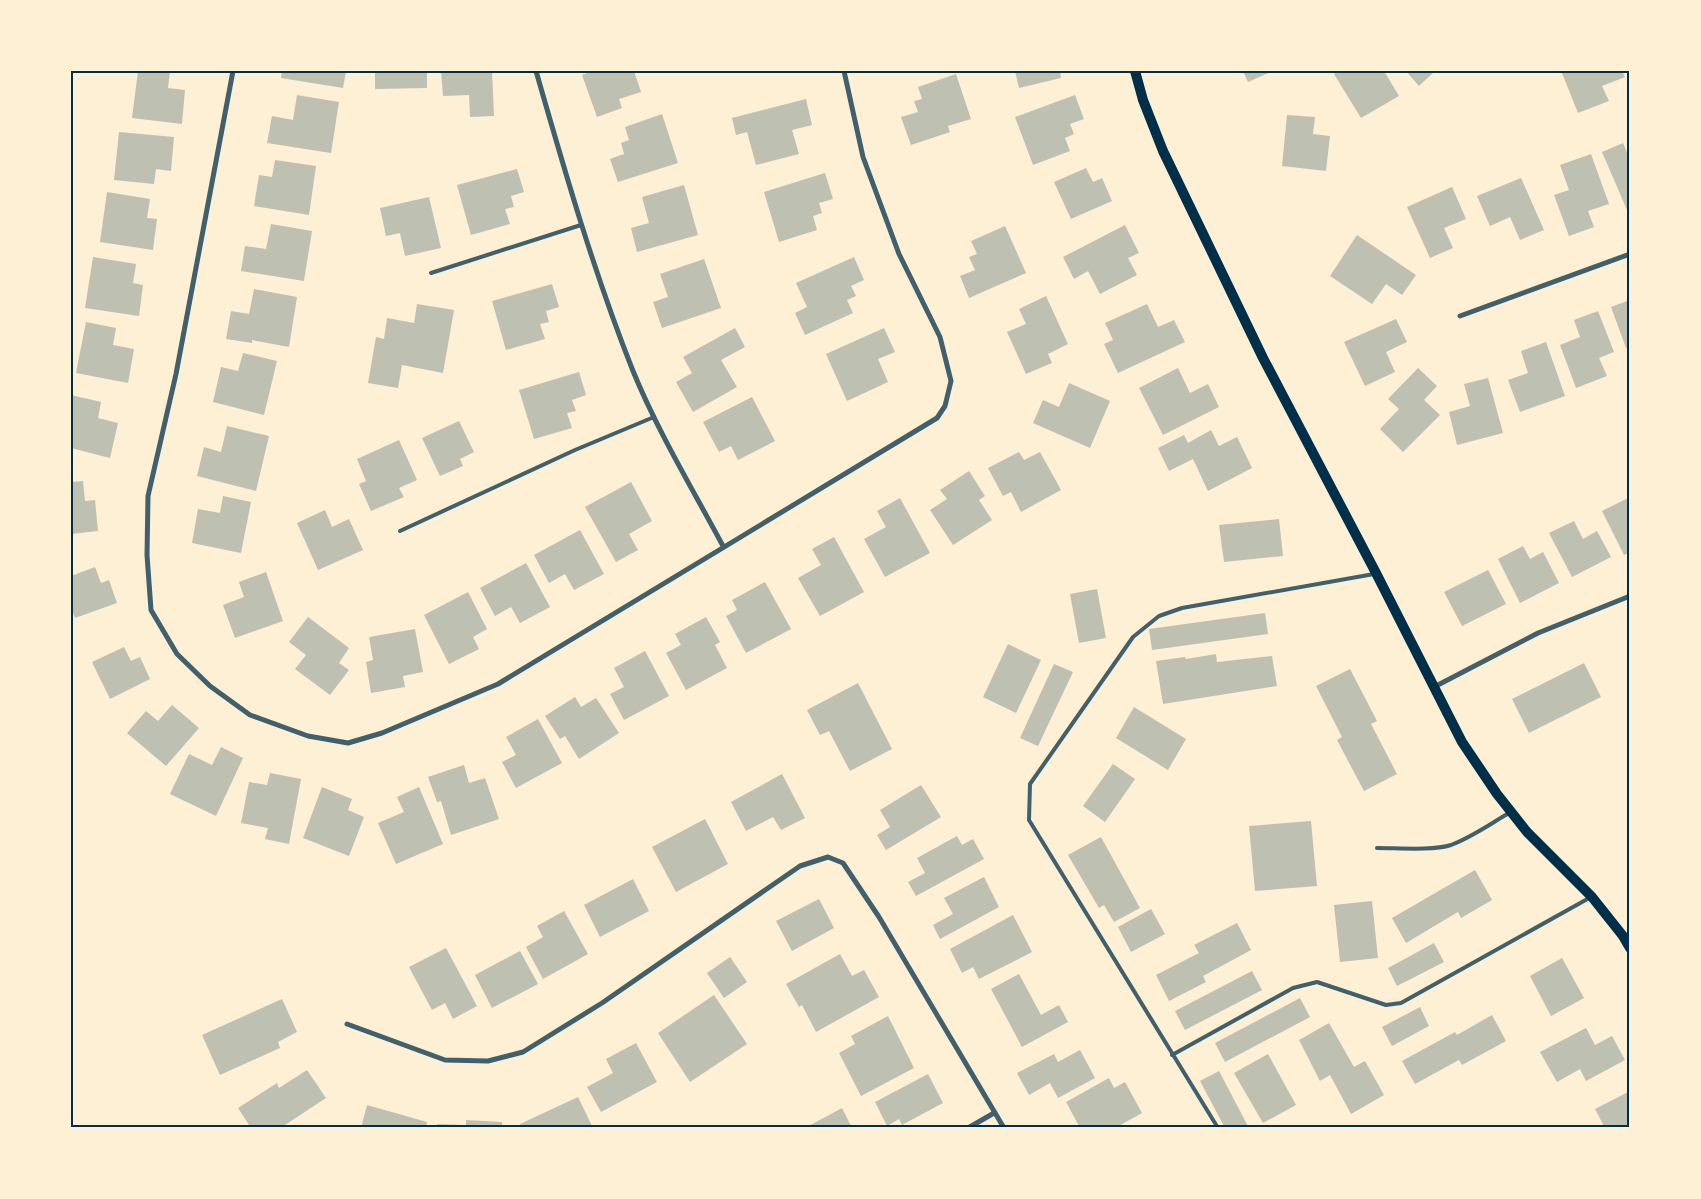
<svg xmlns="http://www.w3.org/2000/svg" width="1701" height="1199" font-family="Arial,sans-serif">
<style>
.building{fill:#bec0b2}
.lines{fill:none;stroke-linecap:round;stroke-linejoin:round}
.service{stroke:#3f606c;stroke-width:4}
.minor{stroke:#3f606c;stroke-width:5}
.secondary{stroke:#003049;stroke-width:10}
.neatline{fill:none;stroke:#003049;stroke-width:2}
</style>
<rect width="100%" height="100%" fill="#fdf0d5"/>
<!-- building -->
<g class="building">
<polygon points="138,71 170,71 168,88 185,90 182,124 132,118"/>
<polygon points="282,71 346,71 343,88 281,78"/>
<polygon points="375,71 427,71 427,88 375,89"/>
<polygon points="441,71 492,71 494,116 470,117 469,95 443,96"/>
<polygon points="592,71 634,71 641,92 619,99 622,108 597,117 582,75"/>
<polygon points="1015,71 1060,71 1061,78 1019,88"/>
<polygon points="1243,71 1273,71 1248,82"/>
<polygon points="1338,71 1384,71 1399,96 1361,118 1334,74"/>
<polygon points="1406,71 1435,71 1419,86"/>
<polygon points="1565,71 1622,71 1625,77 1602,86 1609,101 1578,113 1562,73"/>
<polygon points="956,74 971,119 948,126 950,132 911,145 901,117 918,112 914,101 922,99 918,87"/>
<polygon points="297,95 339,102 331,153 267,143 272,116 293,120"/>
<polygon points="1075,95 1084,119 1070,124 1074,134 1065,138 1070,151 1033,165 1015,117"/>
<polygon points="806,99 812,125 792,130 799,154 756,165 747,132 736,135 732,118"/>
<polygon points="662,114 678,163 618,182 610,159 624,154 621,143 629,140 625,127"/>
<polygon points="1287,115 1315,117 1313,134 1330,136 1326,171 1282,166"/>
<polygon points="119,132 174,137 171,171 156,169 154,184 114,180"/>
<polygon points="1623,143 1628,155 1630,154 1630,217 1602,152"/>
<polygon points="1591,154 1609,204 1588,211 1594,227 1569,236 1554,195 1569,190 1560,165"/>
<polygon points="275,160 316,166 309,215 254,206 259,175 272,177"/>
<polygon points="1086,168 1093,182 1102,178 1112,201 1071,219 1054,182"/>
<polygon points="517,169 524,192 511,196 514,207 505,209 510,224 471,235 457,185"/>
<polygon points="825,173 833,199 819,203 822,213 813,216 817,230 779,242 764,192"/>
<polygon points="1521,178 1544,230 1520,240 1510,217 1490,226 1477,196"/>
<polygon points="684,185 698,235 637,252 631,228 649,223 642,197"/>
<polygon points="1452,187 1466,219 1444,228 1453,248 1430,258 1407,207"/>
<polygon points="107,192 150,199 147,218 157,219 153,250 100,242"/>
<polygon points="429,197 441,248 405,256 400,233 386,236 380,208"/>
<polygon points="271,224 312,231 304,281 241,271 245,246 266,249"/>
<polygon points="1125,225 1139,253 1128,258 1137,275 1100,294 1088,271 1074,279 1063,257"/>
<polygon points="1005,226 1026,273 969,298 960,276 975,270 969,257 977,254 971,241"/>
<polygon points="1357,235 1416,275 1402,295 1386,284 1372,304 1330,276"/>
<polygon points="93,257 136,264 133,283 143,285 139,316 85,308"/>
<polygon points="854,257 864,280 851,286 856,296 847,300 853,313 805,335 795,313 807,307 796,283"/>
<polygon points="704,259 721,308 662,328 653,302 668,297 660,274"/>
<polygon points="552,284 559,307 546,311 549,322 540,324 545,339 506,350 492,301"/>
<polygon points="254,289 297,297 289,347 252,340 252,343 226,339 231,311 249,314"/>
<polygon points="1046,296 1068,344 1048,354 1052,363 1026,374 1007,332 1026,324 1019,309"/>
<polygon points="1630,300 1630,347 1626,348 1611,307"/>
<polygon points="417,304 454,310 443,373 402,365 398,388 368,383 376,337 384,339 387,318 414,323"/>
<polygon points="1147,304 1158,327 1174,320 1185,342 1118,373 1104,344 1113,340 1105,323"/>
<polygon points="1598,311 1614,352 1599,358 1607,376 1576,388 1560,345 1580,337 1574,320"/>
<polygon points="1396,319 1407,342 1386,352 1395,372 1365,386 1344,342"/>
<polygon points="86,322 116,328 113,345 134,349 128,383 76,373"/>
<polygon points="735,328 745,347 721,360 737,387 693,412 676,382 692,373 683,357"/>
<polygon points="884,328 895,352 878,359 888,382 847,401 826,354"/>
<polygon points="1546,342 1565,396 1520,412 1508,380 1528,373 1521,351"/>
<polygon points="243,353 277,361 264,415 213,402 221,367 238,371"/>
<polygon points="1178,368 1190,393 1208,384 1219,407 1163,435 1139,388"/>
<polygon points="1418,368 1437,386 1424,400 1440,415 1403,452 1380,429 1399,409 1388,399"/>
<polygon points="579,372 586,395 572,400 576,411 567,413 572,428 534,439 519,390"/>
<polygon points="1488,378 1503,433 1457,445 1449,412 1470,406 1464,384"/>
<polygon points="1069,383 1110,401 1090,448 1033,423 1043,400 1059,407"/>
<polygon points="71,395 101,402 98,418 118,423 110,458 71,448"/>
<polygon points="752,397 775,441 738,460 731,446 719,452 703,422"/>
<polygon points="459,421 474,452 460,459 463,466 440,476 422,438"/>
<polygon points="227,426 269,436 256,491 197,476 204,447 221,452"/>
<polygon points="1211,430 1219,446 1237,437 1252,468 1208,491 1193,459 1169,471 1158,448 1184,435 1188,443"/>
<polygon points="399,440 417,480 399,488 404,497 371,511 359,484 366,481 357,459"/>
<polygon points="1019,452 1024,460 1040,452 1061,490 1021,512 1011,492 1003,496 988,468"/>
<polygon points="969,471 985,496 979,500 992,520 953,545 930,510 947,499 940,490"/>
<polygon points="83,481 85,501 95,500 98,531 71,534 71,482"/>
<polygon points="631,482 652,521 629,534 638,550 616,562 585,507"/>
<polygon points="223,496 251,502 241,553 192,543 198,509 220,513"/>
<polygon points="1630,497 1630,552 1624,555 1602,511"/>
<polygon points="900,498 930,553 885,577 864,539 886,527 877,511"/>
<polygon points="325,510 332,527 349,519 363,550 318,570 297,523"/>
<polygon points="1279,519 1283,556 1224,562 1219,525"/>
<polygon points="1574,521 1583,539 1597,531 1611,557 1572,577 1549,533"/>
<polygon points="580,530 604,574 574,590 565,574 549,583 534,555"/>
<polygon points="834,537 864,592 820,616 798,578 821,565 812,549"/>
<polygon points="1523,546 1530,559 1543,552 1559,583 1520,603 1498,559"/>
<polygon points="526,563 550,607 520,623 511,607 495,616 480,588"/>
<polygon points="95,567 101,583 109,580 117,603 75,618 71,607 71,576"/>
<polygon points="1488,570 1506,604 1462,626 1444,592"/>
<polygon points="266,572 283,621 235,638 223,605 244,597 239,582"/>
<polygon points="765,582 791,629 746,653 726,616 737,610 732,600"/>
<polygon points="1097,589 1106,638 1079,643 1070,594"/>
<polygon points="468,592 487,629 473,637 479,649 449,664 424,615"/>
<polygon points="1265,613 1268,634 1152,650 1149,629"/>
<polygon points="308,617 349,648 339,663 349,670 330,695 295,669 306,655 289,642"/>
<polygon points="706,617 720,642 715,645 727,668 686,690 666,653 681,645 675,634"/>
<polygon points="415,629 423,672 403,676 405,687 371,693 366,662 373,660 369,637"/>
<polygon points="1008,644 1041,660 1016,713 983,697"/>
<polygon points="124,647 131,661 140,657 150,679 110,699 92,662"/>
<polygon points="645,651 669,696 624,720 610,694 624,687 614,668"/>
<polygon points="1216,654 1217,662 1272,656 1277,686 1163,704 1156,661 1185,657 1186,659"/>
<polygon points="1584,663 1601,697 1529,733 1512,699"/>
<polygon points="1054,664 1073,672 1038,746 1020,738"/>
<polygon points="1350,669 1377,721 1371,724 1397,774 1364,791 1337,740 1342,737 1316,686"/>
<polygon points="858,683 892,749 850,771 829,731 820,735 807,710"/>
<polygon points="575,697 581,707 596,698 619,733 579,759 565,736 560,739 545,716"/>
<polygon points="172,705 199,728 166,766 127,733 146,711 158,721"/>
<polygon points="1134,707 1186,739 1168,770 1116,738"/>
<polygon points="538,719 562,763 516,788 502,762 516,755 506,737"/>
<polygon points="221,747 243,758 216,816 170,794 189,754 212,765"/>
<polygon points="1113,764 1135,779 1105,822 1083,806"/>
<polygon points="464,765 469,783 485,778 499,819 451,835 441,801 437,802 428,777"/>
<polygon points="270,773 301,779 289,844 265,839 268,828 241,823 249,782 267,785"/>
<polygon points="782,774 805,818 781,830 773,817 746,831 731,802"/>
<polygon points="921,785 941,817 886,850 877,835 890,827 880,810"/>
<polygon points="322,787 352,799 348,810 364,817 349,856 303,838"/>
<polygon points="419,787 443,844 396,864 378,823 404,812 397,797"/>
<polygon points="705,819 728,864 676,892 652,847"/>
<polygon points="1311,821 1317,886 1255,891 1249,826"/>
<polygon points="957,836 962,845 973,839 984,859 916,896 908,882 925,873 917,858"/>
<polygon points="1101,837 1140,908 1114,922 1104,905 1099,908 1068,855"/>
<polygon points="1475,870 1492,900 1461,918 1458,912 1406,943 1392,918"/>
<polygon points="984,877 999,907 940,939 933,925 953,914 944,898"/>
<polygon points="633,879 649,911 600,937 584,905"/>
<polygon points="819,899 834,928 792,951 776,921"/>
<polygon points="1372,901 1378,958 1340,962 1334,905"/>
<polygon points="1151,909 1165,934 1131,952 1118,927"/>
<polygon points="564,911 588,954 543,979 526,947 543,937 537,926"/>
<polygon points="1013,915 1032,952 979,979 973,967 962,973 950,949"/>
<polygon points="1237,923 1251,950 1203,976 1206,982 1169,1001 1156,975 1199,953 1194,945"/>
<polygon points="1434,943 1444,962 1397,986 1388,968"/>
<polygon points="446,948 477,1006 453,1019 445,1003 432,1010 409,967"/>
<polygon points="520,951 538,984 492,1008 475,975"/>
<polygon points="840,954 852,976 864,970 879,997 816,1032 802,1005 799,1007 786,984"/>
<polygon points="730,957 747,982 724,998 707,973"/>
<polygon points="1562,958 1584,998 1551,1016 1530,976"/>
<polygon points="1252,971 1262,990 1185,1030 1175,1011"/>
<polygon points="1019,974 1041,1015 1059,1005 1068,1022 1022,1047 991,989"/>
<polygon points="714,995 747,1044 690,1082 658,1033"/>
<polygon points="1300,998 1310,1017 1225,1062 1215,1043"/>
<polygon points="282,999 297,1032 278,1042 280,1048 220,1075 202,1035"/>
<polygon points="1420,1007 1429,1026 1392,1046 1382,1027"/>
<polygon points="1492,1015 1506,1041 1462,1065 1459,1060 1415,1084 1402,1061 1455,1032 1457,1035"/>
<polygon points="888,1016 914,1068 861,1096 839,1053 855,1044 851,1036"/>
<polygon points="1329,1023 1354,1067 1365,1061 1384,1095 1351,1114 1330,1075 1320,1081 1299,1040"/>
<polygon points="1586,1028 1595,1045 1612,1036 1625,1060 1586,1081 1580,1069 1557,1082 1540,1052"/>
<polygon points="636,1043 657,1082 601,1112 587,1087 613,1073 606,1059"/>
<polygon points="1080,1050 1095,1078 1058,1098 1050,1083 1029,1095 1017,1073 1054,1054 1058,1062"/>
<polygon points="1268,1054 1296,1105 1263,1123 1234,1073"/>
<polygon points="307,1070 326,1098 285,1125 287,1128 251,1128 238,1108 277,1083 279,1088"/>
<polygon points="1219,1071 1249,1128 1225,1128 1200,1081"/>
<polygon points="928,1074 943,1103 902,1125 899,1119 887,1126 875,1102"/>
<polygon points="1109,1078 1114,1088 1125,1082 1142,1113 1115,1128 1076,1128 1079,1126 1066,1102"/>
<polygon points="1630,1091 1630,1128 1605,1128 1595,1109"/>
<polygon points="578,1097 593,1128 522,1128 520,1124"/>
<polygon points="367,1105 427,1122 426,1128 361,1128"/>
<polygon points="842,1108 852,1128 805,1128"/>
<polygon points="466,1120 502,1122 502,1128 437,1128 437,1124 466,1125"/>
</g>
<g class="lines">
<!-- service -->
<g class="service">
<polyline points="431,273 581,225"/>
<polyline points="400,531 575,450 654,417"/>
<path d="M1377,848C1398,848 1432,851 1451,845C1472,837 1490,824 1509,813"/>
<polyline points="1172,1055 1293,988 1317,982 1386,1005 1401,1003 1591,897"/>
<polyline points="1218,1128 1029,820 1030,784 1133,637 1159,616 1182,608 1374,574"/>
</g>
<!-- minor -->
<g class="minor">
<polyline points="233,71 176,374 148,496 147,555 151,610 177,654 210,686 250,715 308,736 348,743 382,733 498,684 937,418 945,406 951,381 940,337 899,254 863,157 844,71"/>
<path d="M536,71C565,172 594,273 633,371C658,432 692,488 723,546"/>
<polyline points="1460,316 1630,254"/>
<polyline points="1434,687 1538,633 1630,596"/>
<polyline points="347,1024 445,1060 488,1061 523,1052 602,1003 800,866 828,857 843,863 879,917 1004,1128"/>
<polyline points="968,1128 994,1113"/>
</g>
<!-- secondary -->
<polyline class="secondary" points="1135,71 1143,100 1163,151 1263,358 1376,573 1462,742 1497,794 1527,832 1592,897 1623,936 1630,948"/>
</g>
<!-- border -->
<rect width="1701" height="1199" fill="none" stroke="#fdf0d5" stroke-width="145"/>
<rect x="72" y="72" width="1556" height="1054" class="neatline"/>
</svg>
